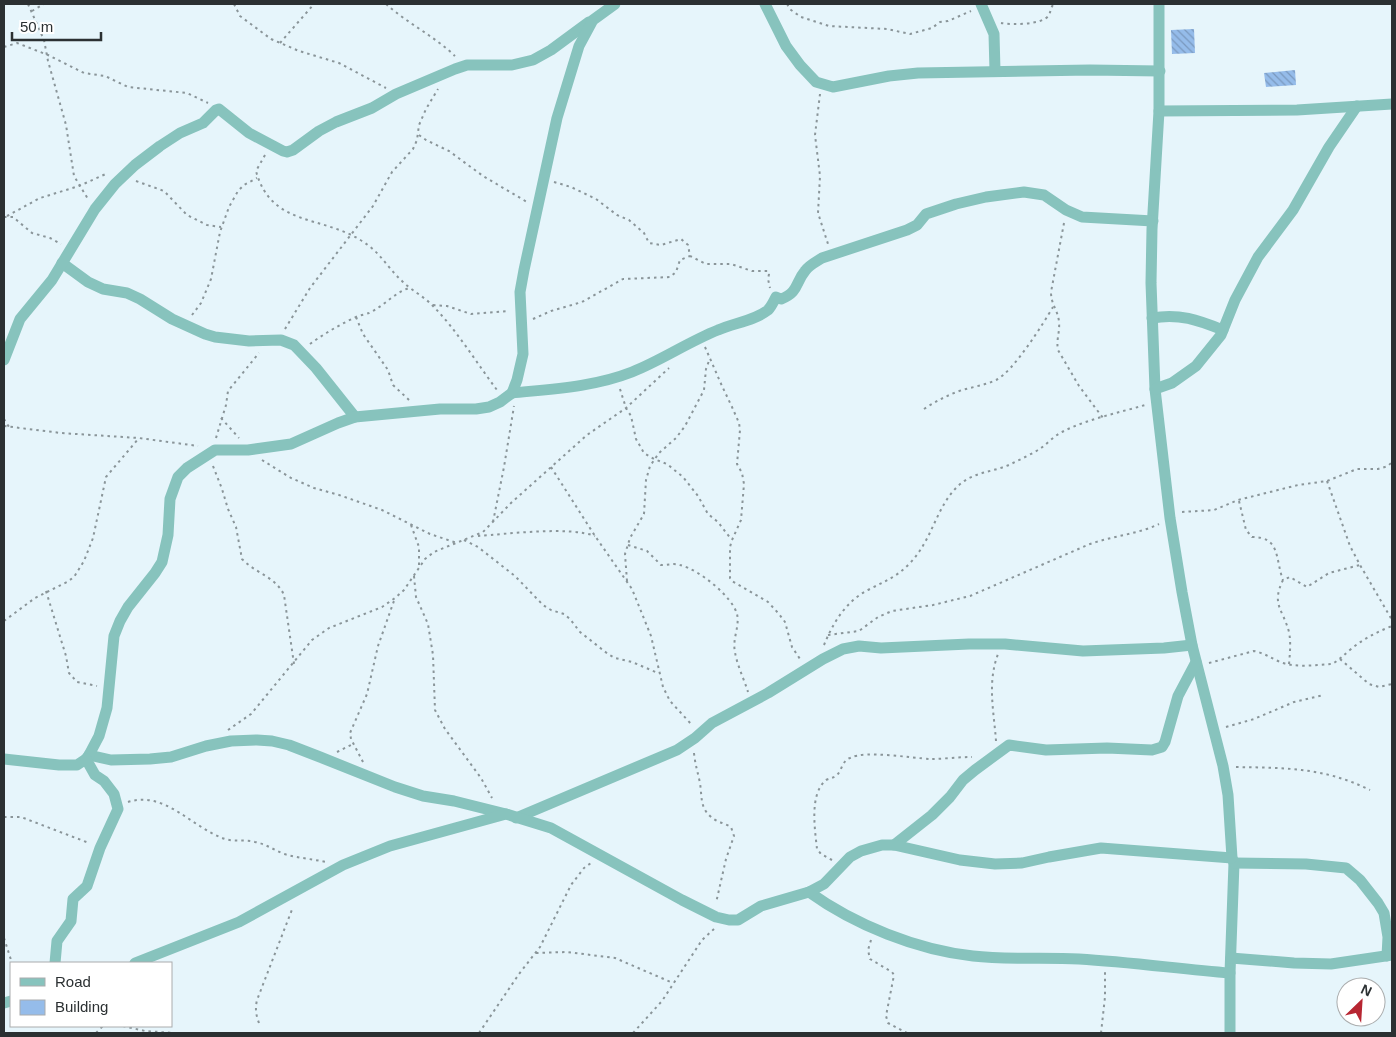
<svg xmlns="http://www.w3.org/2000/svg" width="1396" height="1037" font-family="Helvetica,sans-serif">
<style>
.building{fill:url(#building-back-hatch)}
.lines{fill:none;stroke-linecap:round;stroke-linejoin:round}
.path{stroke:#8a9599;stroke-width:2;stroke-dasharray:2.5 4;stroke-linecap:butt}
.minor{stroke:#87c3bd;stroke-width:11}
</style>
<defs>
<pattern id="building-back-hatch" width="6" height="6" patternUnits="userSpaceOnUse" patternTransform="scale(1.25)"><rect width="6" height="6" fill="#95bcea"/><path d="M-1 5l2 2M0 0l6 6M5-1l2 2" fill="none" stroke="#7a99be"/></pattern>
</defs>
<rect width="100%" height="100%" fill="#e6f5fb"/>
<!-- building -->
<g class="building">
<polygon points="1194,29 1195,53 1172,54 1171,30"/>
<polygon points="1295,70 1296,85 1266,87 1264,73"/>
</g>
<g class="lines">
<!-- path -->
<g class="path">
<polyline points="28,4 44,40 48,61 66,125 74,176 88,199"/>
<polyline points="234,4 240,16 271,39 299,51 339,63 386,88"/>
<path d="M386,4C407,23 434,36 455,56"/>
<polyline points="787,4 791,10 801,17 829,26 887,29 910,34 932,28 940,22 948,21 971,11"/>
<polyline points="32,11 44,4"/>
<path d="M1001,23C1012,25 1043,25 1049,15C1051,11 1050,8 1054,4"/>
<polyline points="280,43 314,4"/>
<polyline points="4,47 17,43 48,55 84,73 105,76 128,87 187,93 208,103"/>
<polyline points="820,94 815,135 820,176 818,213 828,244"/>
<polyline points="419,135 426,140 449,151 483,176 527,202"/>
<path d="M265,155L256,171C271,227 322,215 362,241C381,253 386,266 402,281C411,290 423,296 432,305C456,329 476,362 497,390"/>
<polyline points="136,181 164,191 187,215 207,225 221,227"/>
<polyline points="554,182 571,187 596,199 617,215 629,220 644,233 649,243 661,245 681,239 688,245 690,256 706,264 731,264 752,271 768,271 769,274 768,279 770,288"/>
<polyline points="7,216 40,198 79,186 108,173"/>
<polyline points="4,217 13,217 32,233 50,238 61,244"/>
<path d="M1064,223L1051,292C1051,305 1058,310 1059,322C1060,332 1056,340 1058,350L1079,386L1103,418"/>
<polyline points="433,305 447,306 471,314 509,311"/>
<polyline points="192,315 201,303 211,279 220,232 229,207 238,191 244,185 257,178"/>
<polyline points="356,317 363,334 388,370 393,385 409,400"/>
<polyline points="533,319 551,311 582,302 623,279 670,277 676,272 680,260 690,256"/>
<polyline points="285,329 310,288 373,206 392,172 413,149 417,140 419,125 426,109 438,89"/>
<path d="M310,344C325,333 341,324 358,316C362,315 366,314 369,313C384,306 394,293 409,288"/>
<polyline points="705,347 722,386 732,407 739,423 740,430 737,464 742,473 744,484 741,520 732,540 730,547 730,578 732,581 768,602 779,614 785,622 792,647 800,659"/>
<polyline points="620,389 626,408 631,416 636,439 644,453 654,459 667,464 683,477 698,496 708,514 718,522 731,539"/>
<path d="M924,409C936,401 948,395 962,390C973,387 985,385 996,380C1013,372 1043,324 1053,307"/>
<polyline points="221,418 239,438"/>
<polyline points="4,419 9,427"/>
<polyline points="4,426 61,433 139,438 198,446"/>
<polyline points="216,438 226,405 228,391 259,353"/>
<polyline points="262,460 291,478 314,488 339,495 382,510 430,534 457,543"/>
<path d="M213,466L222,489L228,509L236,527L242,559C255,573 276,577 284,595L294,664"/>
<polyline points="551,467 595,536 632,589 651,636 663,687 670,701 692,725"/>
<polyline points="1327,481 1350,546 1360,565 1392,620"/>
<path d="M1239,501L1246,530L1252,537C1281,537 1275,559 1283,580"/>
<polyline points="1182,512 1214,510 1238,500 1298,485 1327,481 1357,469 1378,469 1388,466 1392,462"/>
<polyline points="493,522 504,467 514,406"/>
<polyline points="411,525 419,547 419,566"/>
<path d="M478,536C507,534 569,526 595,536"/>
<polyline points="464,540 478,547 515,576 543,605 551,610 564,614 570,619 580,632 608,654 615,658 632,662 658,673"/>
<path d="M628,545L647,551L661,565C668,565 674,563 680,565C698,569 732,596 737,614C740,626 732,639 735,652C737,665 744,679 748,692"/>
<polyline points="414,576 416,597 428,624 433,655 435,710 445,729 481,778 492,798"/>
<polyline points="627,581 625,554 630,538 644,514 646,480 650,466 659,453 676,438 685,426 704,390 706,369 710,358"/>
<polyline points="46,591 66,656 69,673 77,682 97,686"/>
<polyline points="4,621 35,598 67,582 74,577 84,561 93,538 106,477 139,438"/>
<path d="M828,635L859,631L878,617L892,611L933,605L970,596L1090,544C1113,536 1138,534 1159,524"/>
<path d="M824,645C833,623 846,601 868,590C883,582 897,577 909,564C932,541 935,510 956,488C972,471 992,473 1011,464C1021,459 1032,454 1041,448C1048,443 1054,436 1062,432C1087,419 1118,413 1145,405"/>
<polyline points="1340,659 1369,684 1379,687 1392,684"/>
<path d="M1209,663L1254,651C1264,653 1271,658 1280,662C1295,668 1316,665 1332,664C1339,660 1344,655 1351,649C1363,639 1377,632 1392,626"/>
<path d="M1289,664C1290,653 1291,642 1289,632C1283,609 1271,605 1283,580L1290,577L1307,587L1329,573L1360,565"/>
<polyline points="1226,727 1254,719 1294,702 1324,695"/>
<polyline points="228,730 251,714 312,640 329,628 382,607 395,598 404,590 425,559 434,552 483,532 511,503 587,435 626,408 669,368"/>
<path d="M996,741C994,712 987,683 998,654"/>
<polyline points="337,752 353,744"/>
<path d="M694,753C695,764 698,773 700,783C702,796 700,807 710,816C716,822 724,823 731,827L734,836L726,859L716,903"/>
<polyline points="363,762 351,739 350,733 367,694 378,646 395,598"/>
<path d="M1236,767C1285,768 1323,767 1370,790"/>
<path d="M128,802C165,790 192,828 225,839C235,842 245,839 255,842C266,844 274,850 284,854C298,858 312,859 326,862"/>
<polyline points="4,817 21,817 89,843"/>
<path d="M832,860L821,854L817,849C815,830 809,794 826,780C830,778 834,778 837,775C842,770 842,761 850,758C865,750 911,758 930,759C943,759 958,757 972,757"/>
<polyline points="4,938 12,963"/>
<polyline points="871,940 868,950 870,959 892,972 894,975 886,1016 888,1023 907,1033"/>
<polyline points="536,953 567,952 615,958 673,983"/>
<path d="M259,1023C256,1015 255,1009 257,1000L293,907"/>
<polyline points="123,1026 145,1031 174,1033"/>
<polyline points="96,1033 103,1026"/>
<polyline points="479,1033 519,974 540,947 571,885 584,868 591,863"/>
<polyline points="633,1033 662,1001 702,940 714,929"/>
<polyline points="1101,1033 1105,997 1105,971"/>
</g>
<!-- minor -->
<g class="minor">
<polyline points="765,4 786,46 800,65 816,82 833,87 889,76 918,73 1090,70 1160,71"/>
<polyline points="981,4 994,34 995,71"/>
<polyline points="1159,4 1159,111 1152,229 1151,283 1155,389 1170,518 1182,592 1192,645 1223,766 1228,795 1232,858 1234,863 1230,973 1230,1033"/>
<polyline points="1159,111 1297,110 1392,104"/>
<polyline points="62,263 88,282 103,289 127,293 140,299 172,319 205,334 215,337 249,341 281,340 294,345 316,368 355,417"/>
<path d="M1152,318C1179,313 1198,320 1223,330"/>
<polyline points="4,360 20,319 52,280 95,209 115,184 135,165 160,146 180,133 203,123 216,110 219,109 249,133 283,151 287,152 293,150 319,131 336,122 372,108 396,94 455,69 467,65 512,65 533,60 551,50 589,22"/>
<polyline points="1155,389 1172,383 1196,366 1221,335 1235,300 1258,257 1293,210 1329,147 1357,106"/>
<path d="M512,393C552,389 594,387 632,372C662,360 688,342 718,330C733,323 754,321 768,310C771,307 774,301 776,297L781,299C799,292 795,283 805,271C809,265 816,262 822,258L907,230L917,225L926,214L956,204L986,197L1024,192L1044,195L1066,210L1082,217L1153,221"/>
<polyline points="89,755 111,760 150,759 171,757 206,746 231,741 257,740 272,741 289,745 320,757 395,787 423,796 454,801 506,814"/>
<polyline points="4,759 59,765 77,765 86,759 89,755 99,736 107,708 114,636 120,621 128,607 155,573 162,562 168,535 170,499 178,477 187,468 215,450 248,450 291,444 338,423 355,417 440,409 476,409 489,407 500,402 512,393 517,380 523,354 520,292 524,270 557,118 579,46 593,20 615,4"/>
<polyline points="516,818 677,750 695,738 712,723 768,693 823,659 843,649 859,646 881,648 969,644 1005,644 1083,651 1164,648 1192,645"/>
<polyline points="894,845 932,815 950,797 963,780 975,770 1009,745 1046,750 1107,748 1152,750 1162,747 1165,742 1178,696 1196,662"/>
<polyline points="1234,863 1306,864 1346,868 1360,880 1378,903 1384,913 1388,937 1387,956"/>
<path d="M809,892C855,925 917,950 973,956C1008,960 1044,957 1079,959C1130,962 1180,969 1230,973"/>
<polyline points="1231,958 1294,963 1331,964 1392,955"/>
<polyline points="55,963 57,941 71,921 73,899 87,886 100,848 118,809 114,794 104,781 95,775 86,759"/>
<polyline points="135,963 239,922 343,865 390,846 506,814 551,828 682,900 716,917 729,920 738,920 761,906 809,892 824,884 850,857 861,851 882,845 894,845 960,860 995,864 1022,863 1049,857 1101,848 1232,858"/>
<polyline points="4,1003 11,1001"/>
</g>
</g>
<!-- border -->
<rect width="1396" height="1037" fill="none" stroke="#2b3032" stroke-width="10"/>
<!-- legend -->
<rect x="10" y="962" width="162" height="65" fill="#ffffff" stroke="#aaacad"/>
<rect x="20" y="978" width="25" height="8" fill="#87c3bd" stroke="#aaacad"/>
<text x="55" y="987" font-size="15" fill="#2b3032">Road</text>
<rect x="20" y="1000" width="25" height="15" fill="#95bcea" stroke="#aaacad"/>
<text x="55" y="1012" font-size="15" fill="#2b3032">Building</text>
<!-- north arrow -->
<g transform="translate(1361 1002) rotate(25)"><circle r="24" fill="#ffffff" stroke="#aaacad"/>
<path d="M0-4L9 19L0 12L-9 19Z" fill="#b72632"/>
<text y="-8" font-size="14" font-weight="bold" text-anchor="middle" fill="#2b3032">N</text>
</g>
<!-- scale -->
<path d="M12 32v8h89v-8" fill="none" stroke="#2b3032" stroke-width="2.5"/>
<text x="20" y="32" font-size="15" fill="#2b3032" stroke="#ffffff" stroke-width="4" paint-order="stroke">50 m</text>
</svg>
